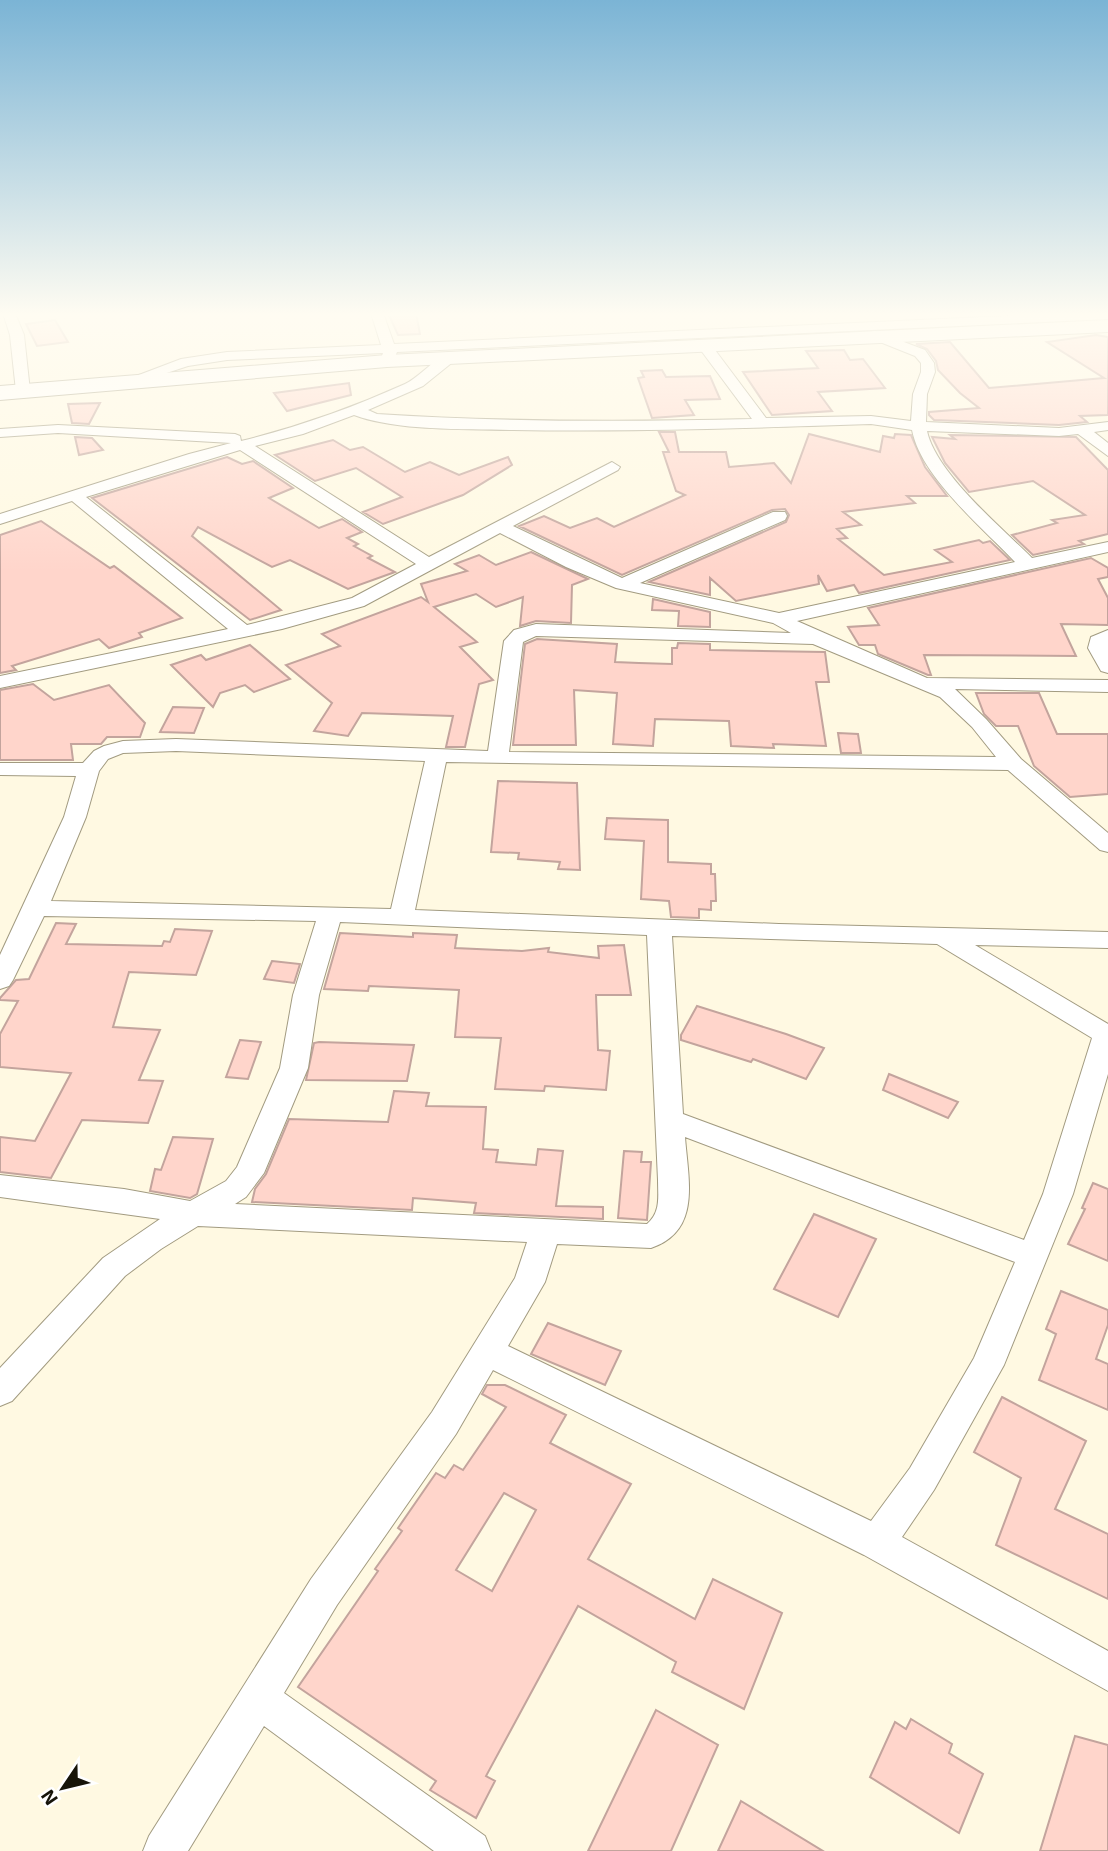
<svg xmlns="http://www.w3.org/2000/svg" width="1108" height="1851" font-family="'Exo 2',sans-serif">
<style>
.building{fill:#ffd5cb;stroke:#c3a49d;stroke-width:2;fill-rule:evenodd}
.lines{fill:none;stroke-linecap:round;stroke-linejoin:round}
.street-casing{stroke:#a29b81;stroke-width:2}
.highway-casing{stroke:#a29b81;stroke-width:2}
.street{fill:#fff;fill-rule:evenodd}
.highway{fill:#fff;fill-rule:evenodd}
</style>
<rect width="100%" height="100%" fill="#fff9e2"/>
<!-- building -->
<g class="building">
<polygon points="388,313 416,313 420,334 398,335"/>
<polygon points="55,320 68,342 37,346 26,324"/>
<polygon points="1096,335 1108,337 1108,415 1080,416 1087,422 1059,425 934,420 929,415 929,412 979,408 960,393 938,370 936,361 927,349 916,344 950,342 989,388 1104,378 1047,342"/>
<polygon points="844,350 850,360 863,359 885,388 818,392 832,411 772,415 743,372 818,368 806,351"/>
<polygon points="662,370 666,377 710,376 720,399 685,400 694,415 652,418 638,378 644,377 641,371"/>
<polygon points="349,383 351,395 287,411 274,393"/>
<polygon points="100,403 89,424 72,423 68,404"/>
<polygon points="659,432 675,432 679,452 726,452 729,467 774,463 791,483 809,434 880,452 883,436 894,438 895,434 911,435 925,467 947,496 907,496 915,503 843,512 861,525 837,529 847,538 838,539 884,575 952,562 935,550 979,540 983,543 990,541 1010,560 859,593 854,585 827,591 818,575 819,584 736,601 710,578 710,595 649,582 786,522 789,515 785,509 772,510 622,575 519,526 544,516 570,528 597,518 614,527 685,495 676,491 663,452 669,452"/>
<polygon points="950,435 1076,437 1108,470 1108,534 1079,541 1084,544 1033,555 1012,535 1057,523 1052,520 1085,515 1033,481 969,492 945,463 932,437 955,439"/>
<polygon points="75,437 92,438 103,450 79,455"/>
<polygon points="333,440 350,450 363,447 405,472 430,462 459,475 508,457 512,465 463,495 383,524 363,512 402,497 356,468 315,481 275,455"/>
<polygon points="227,457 242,464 253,461 293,488 269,498 319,528 342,519 362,532 347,538 358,544 354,546 372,556 368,558 395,572 348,589 290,560 272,567 198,527 192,536 281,610 250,620 92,498"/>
<polygon points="41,521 110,568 114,566 182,618 139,633 142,637 109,648 99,639 12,666 16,670 0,673 0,535"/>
<polygon points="531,552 588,579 572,585 571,623 536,621 520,626 523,597 496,607 476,594 434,607 477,642 460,647 493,680 479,684 465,747 446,747 453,716 362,713 348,736 314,731 332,703 286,665 340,646 322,634 421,597 428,602 421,584 467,571 455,564 479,555 496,565"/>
<polygon points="1091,558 1108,568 1108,577 1098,579 1108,598 1108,625 1061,624 1076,656 924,655 931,675 928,675 878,654 875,645 859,645 848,627 879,625 868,608"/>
<polygon points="653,599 710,612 710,627 678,626 679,611 652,610"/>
<polygon points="537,639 617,644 615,662 639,663 672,664 672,648 677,648 678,643 710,644 710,650 825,652 829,682 816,682 826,746 773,744 774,748 731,746 729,721 655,719 653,746 613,744 617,693 574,690 576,745 513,745 525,644"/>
<polygon points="250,645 290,679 254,692 245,685 220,693 213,707 171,665 201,655 206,660"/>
<polygon points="33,684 54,700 109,685 145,723 140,737 107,737 101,744 71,744 73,760 0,760 0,690"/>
<polygon points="976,693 1039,693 1057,734 1108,734 1108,794 1070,797 1034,766 1018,726 996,726 984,714"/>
<polygon points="173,707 204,708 194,733 160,732"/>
<polygon points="838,733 858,734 861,753 841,753"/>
<polygon points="498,781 577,783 580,870 558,869 560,862 518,859 519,853 491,852"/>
<polygon points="607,818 668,820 668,862 711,864 711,874 715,874 716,901 711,901 711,910 699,909 699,918 671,917 669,901 641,899 644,841 605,839"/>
<polygon points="56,923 76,924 66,944 162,946 164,941 170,942 175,929 212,931 196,975 129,972 113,1027 160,1030 139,1080 163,1081 148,1123 82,1120 51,1178 0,1172 0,1137 35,1141 71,1073 0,1067 0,1034 18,1001 0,1000 0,998 16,980 29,979"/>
<polygon points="340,933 413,937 413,933 457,935 455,948 522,951 549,948 548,952 599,958 598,946 624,945 631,995 596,995 598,1050 610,1051 606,1090 545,1086 544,1091 495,1089 501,1038 455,1037 459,990 369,986 368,991 324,989"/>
<polygon points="272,961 300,964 294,983 264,979"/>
<polygon points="697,1006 786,1034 824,1048 806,1079 753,1059 751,1062 681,1040 681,1035"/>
<polygon points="240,1040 261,1042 248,1079 226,1077"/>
<polygon points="319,1042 414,1045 407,1081 306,1080 314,1043"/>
<polygon points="889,1074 958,1102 948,1118 883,1090"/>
<polygon points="394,1091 429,1093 426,1106 486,1107 483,1149 498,1150 496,1162 536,1165 538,1149 563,1151 556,1206 603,1207 603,1219 474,1213 476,1203 413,1198 412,1210 252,1202 255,1189 266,1174 289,1119 388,1122"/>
<polygon points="173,1137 213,1139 197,1194 190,1198 150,1191 155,1169 161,1170"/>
<polygon points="624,1151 642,1152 641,1162 651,1162 647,1220 618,1218"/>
<polygon points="1093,1183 1108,1189 1108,1261 1068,1244 1085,1209 1082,1208"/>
<polygon points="814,1214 876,1239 838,1317 774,1289"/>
<polygon points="1061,1291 1108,1310 1108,1325 1096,1359 1108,1364 1108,1410 1039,1380 1056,1334 1046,1329"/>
<polygon points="548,1323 621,1351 605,1385 531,1354"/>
<path d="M487,1385H505L566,1415L550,1443L631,1484L588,1559L695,1619L713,1579L782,1613L744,1709L672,1672L676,1662L578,1606L486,1776L495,1781L476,1818L430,1790L436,1781L298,1687L378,1571L375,1569L402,1531L398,1528L436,1473L445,1478L454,1465L463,1470L506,1407L482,1394ZM504,1493L536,1510L492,1591L456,1570Z"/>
<polygon points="1002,1397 1086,1441 1055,1509 1108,1534 1108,1599 996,1545 1021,1478 974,1452"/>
<polygon points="656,1710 718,1745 671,1851 588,1851"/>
<polygon points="911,1719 952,1744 949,1753 983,1774 959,1833 870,1777 895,1722 906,1729"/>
<polygon points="1075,1736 1108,1745 1108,1851 1040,1851"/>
<polygon points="741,1801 823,1851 718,1851"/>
</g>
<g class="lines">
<defs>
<g id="street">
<polygon points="3,313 15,313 24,335 30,391 28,394 18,394 16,391 10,335"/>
<polygon points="371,313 383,313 394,344 1073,313 1108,313 1108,319 397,352 392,364 387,365 380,361 383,353 227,360 188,366 130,385 123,381 181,359 227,352 381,345"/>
<path d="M875,331L925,350L934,363L935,372L927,394L926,422L1059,428L1108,422V430L1094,432L1108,443V456L1078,434L1059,436L927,431C936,473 1001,527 1032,558L1108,542V552L797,621L927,678L1108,680V692L955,689L986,719L1021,759L1108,833V852L1100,850L1008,770L446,762L415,910L779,924L1108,932V948L975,945L1108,1024V1074L1073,1194L1004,1365L934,1490L902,1537L1108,1651V1691L864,1555L493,1370L456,1434L337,1605L284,1693L485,1836L491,1851H434L264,1726L188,1851H143L149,1836L311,1579L432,1412L515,1278L527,1242L198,1226L161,1249L125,1276L12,1401L0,1406V1368L103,1258L160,1219L0,1197V1175L124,1189L190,1201L226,1181L237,1167L280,1068L293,995L316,921L44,916L13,980L9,986L0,989V955L64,817L76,776L0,775V763H83L94,751L104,746L123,741L176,739L488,751L504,641L514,630L536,624L791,633L773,623L616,588L566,567L500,533L364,606L282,629L0,688V676L228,629L72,501L0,524V514L189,454L231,443L58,433L0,437V429L58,425L235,434L240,436L241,441C298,427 352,408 405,384C420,377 433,359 449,354L456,358L454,361L423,386L368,410L377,414C502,422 626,422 752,419L697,345L704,341L709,342L766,418L871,416L911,421L913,394L921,372V363L915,356L870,338V332ZM354,415C396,431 467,429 513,430C633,432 752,428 871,424L912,430C921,477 982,527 1015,562L779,613L640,583L785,520L787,516L785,512H773L622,578L513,526L618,470L620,467L612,462L429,557L255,446L303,434ZM240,450L416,564L352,598L247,625L86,497ZM536,636L813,644L940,697L972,727L996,757L509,752L523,642ZM176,751L425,761L391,909L51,901L86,817L99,771L108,759L123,753ZM340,922L647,935L658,1180C658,1197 661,1212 647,1224L235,1204L246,1197L264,1173L308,1068L319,995ZM672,936L937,944L1092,1038L1043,1194L1024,1240L683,1114ZM685,1137L1015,1262L974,1358L910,1468L871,1521L508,1346L545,1282L557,1244L651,1248C702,1231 688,1179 685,1137Z"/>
<polygon points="1108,630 1108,673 1101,671 1088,648 1091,637"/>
</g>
<polygon id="highway" points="1108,320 1108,332 387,367 0,400 0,386 387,355"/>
</defs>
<!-- street casing -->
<use href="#street" class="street-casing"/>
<!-- highway casing -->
<use href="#highway" class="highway-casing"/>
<!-- street -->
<use href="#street" class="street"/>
<!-- highway -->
<use href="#highway" class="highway"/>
</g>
<!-- sky -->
<linearGradient id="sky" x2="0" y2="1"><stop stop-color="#7bb4d5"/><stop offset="0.55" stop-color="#fffcf2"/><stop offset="1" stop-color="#fffcf2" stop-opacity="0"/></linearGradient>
<rect width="1108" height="572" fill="url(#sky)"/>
<!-- north arrow -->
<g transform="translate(63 1788) rotate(235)" stroke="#ffffff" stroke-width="5" paint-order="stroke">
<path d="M0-5L12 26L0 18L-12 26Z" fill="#16140a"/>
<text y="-10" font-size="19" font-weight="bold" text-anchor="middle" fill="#16140a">N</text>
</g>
</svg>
